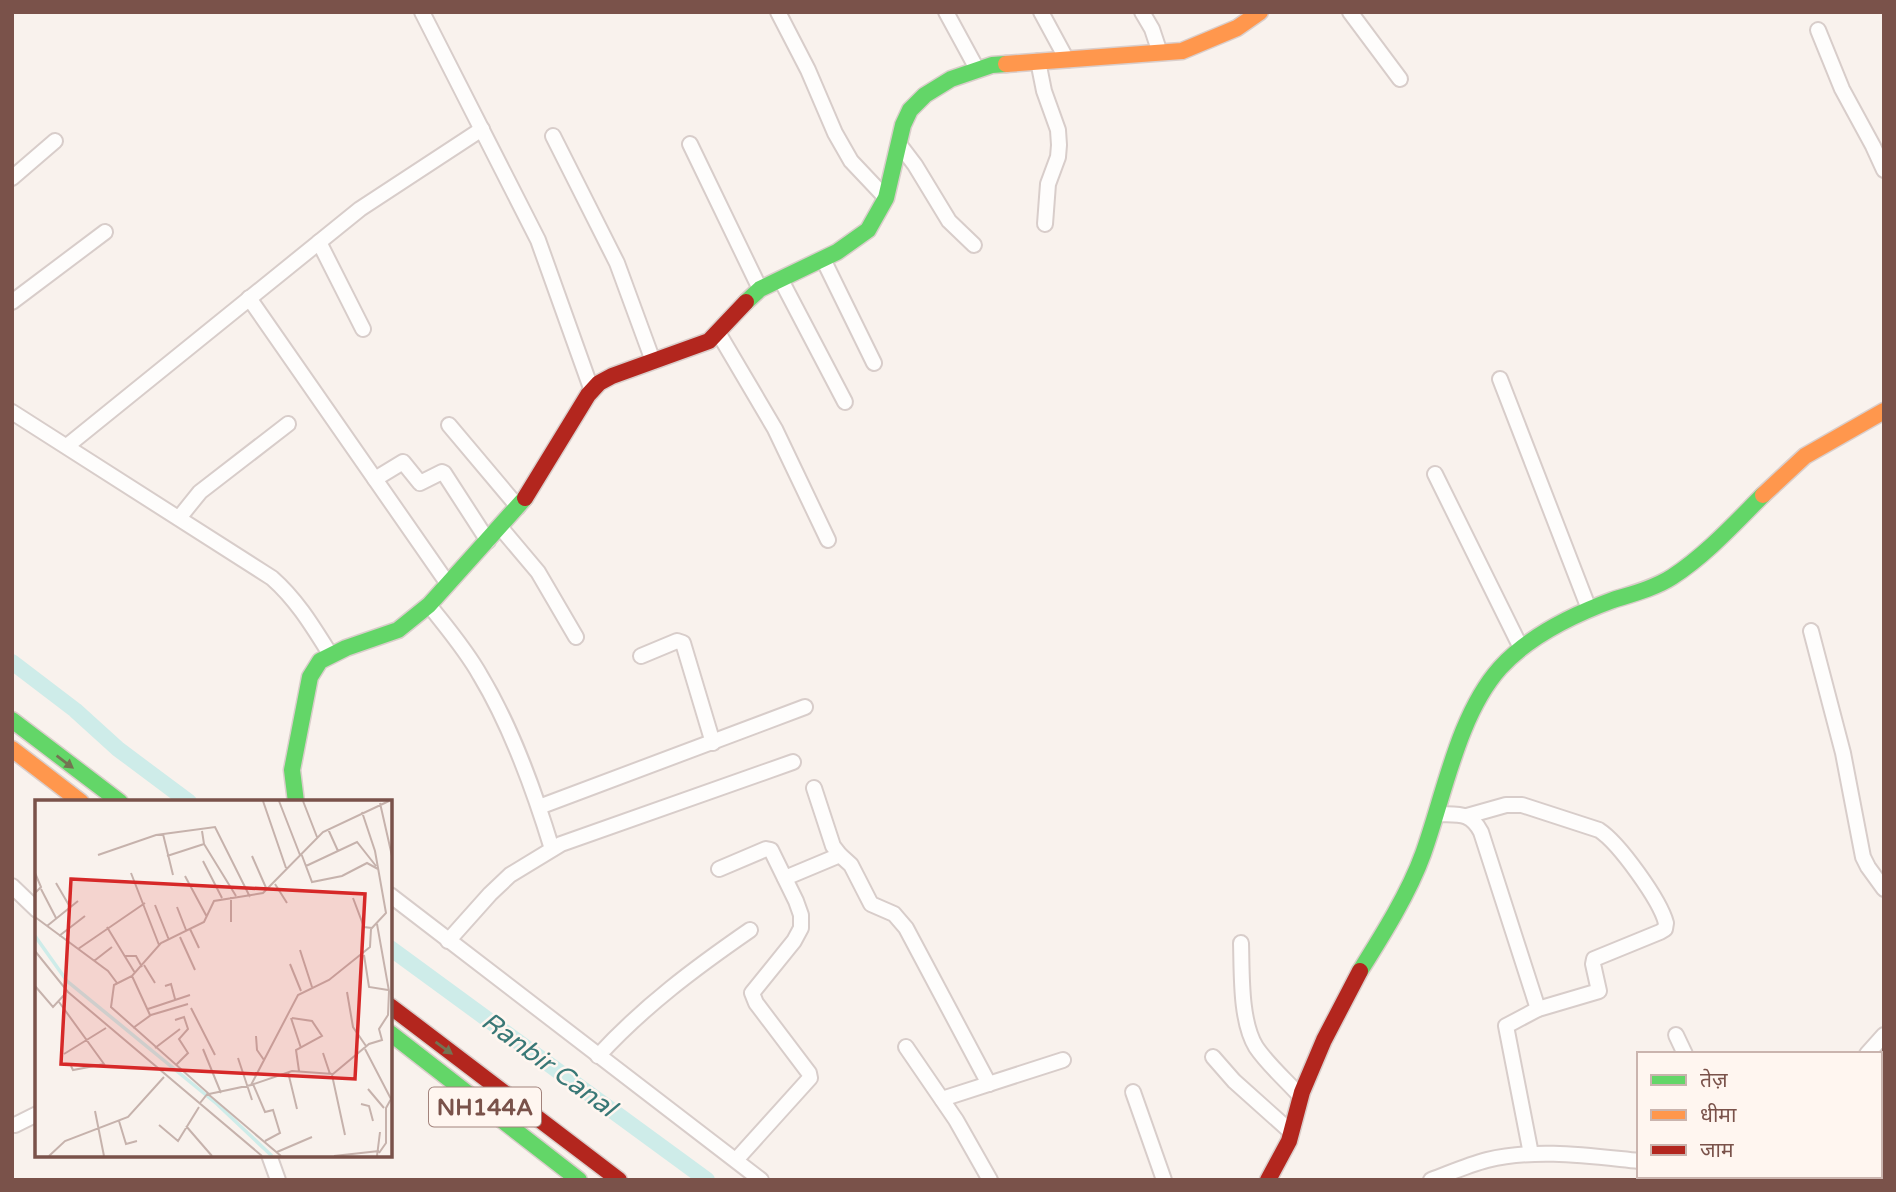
<svg xmlns="http://www.w3.org/2000/svg" width="1896" height="1192" font-family="'Varela Round','Noto Sans Devanagari',sans-serif">
<style>
.lines{fill:none;stroke-linecap:round;stroke-linejoin:round}
.canal{stroke:#ceece9;stroke-width:16}
.street-casing{stroke:#d8cdca;stroke-width:18}
.fast-casing{stroke:#dacecb;stroke-width:19}
.slow-casing{stroke:#dacecb;stroke-width:19}
.jam-casing{stroke:#dacecb;stroke-width:19}
.street{stroke:#fefdfc;stroke-width:14}
.fast{stroke:#63d668;stroke-width:16}
.slow{stroke:#ff974d;stroke-width:16}
.jam{stroke:#b3261e;stroke-width:16}
.oneway{fill:#747352}
.labels{text-anchor:middle;stroke-width:5;stroke-linejoin:round;paint-order:stroke}
.shield{fill:#fff6f0;stroke:#a2837c;stroke-width:2}
.shield-label{font-size:23px;font-weight:bold;fill:#7a524a}
.water-label{font-size:26px;font-style:italic;fill:#397876;stroke:#fff6f0}
.inset-river{fill:none;stroke:#ceece9;stroke-width:3.5}
.inset-road{fill:none;stroke:#c6b2ac;stroke-width:2}
.view{fill:#d62828;fill-opacity:0.15;stroke:#d62828;stroke-width:3.5}
.inset-edge{fill:none;stroke:#7a524a;stroke-width:3.5}
</style>
<rect width="100%" height="100%" fill="#f9f2ed"/>
<g class="lines">
<!-- canal -->
<g class="canal">
<polyline points="12,662 75,710 118,749 189,802"/>
<polyline points="390,948 707,1180"/>
</g>
<defs>
<g id="street">
<polyline points="422,12 538,240 592,391"/>
<polyline points="778,12 808,70 835,133 851,161 886,198"/>
<polyline points="946,12 977,69"/>
<polyline points="1041,12 1067,60"/>
<polyline points="1142,12 1152,29 1160,53"/>
<polyline points="1350,12 1400,79"/>
<polyline points="1818,30 1842,89 1873,146 1884,170"/>
<polyline points="1038,61 1044,91 1058,130 1059,145 1058,157 1048,184 1045,224"/>
<polyline points="553,136 617,263 653,361"/>
<polyline points="690,144 760,289"/>
<polyline points="899,144 915,165 949,221 974,245"/>
<polyline points="12,178 55,141"/>
<polyline points="319,242 363,329"/>
<polyline points="823,259 874,363"/>
<polyline points="781,280 845,402"/>
<polyline points="249,298 448,584"/>
<polyline points="12,302 105,232"/>
<polyline points="719,334 775,429 828,540"/>
<polyline points="1500,379 1589,609"/>
<path d="M12,412L272,578C297,600 313,627 330,654"/>
<polyline points="449,425 518,507"/>
<polyline points="67,446 360,209 482,129"/>
<polyline points="1435,474 1521,648"/>
<polyline points="375,479 403,462 420,483 442,472 444,473 488,541"/>
<polyline points="179,518 200,492 288,424"/>
<polyline points="500,527 538,572 576,637"/>
<path d="M429,605C447,628 466,650 480,675C512,728 534,790 552,849"/>
<polyline points="1811,631 1843,753 1863,857 1868,867 1884,889"/>
<polyline points="641,656 677,641 683,643 713,743"/>
<polyline points="814,788 833,846 840,855 851,865 871,904 894,914 906,928 989,1084"/>
<polyline points="539,807 805,707"/>
<path d="M1437,814C1458,815 1470,811 1481,832L1538,1009"/>
<path d="M1467,816L1506,805H1522L1599,830C1619,843 1660,900 1666,923L1665,929L1660,932L1594,959L1593,964L1599,991L1538,1009L1506,1026L1531,1154"/>
<polyline points="719,869 766,849 771,850 796,901 801,915 801,928 794,941 752,993 756,1003 809,1073 810,1078 736,1160"/>
<polyline points="785,878 840,855"/>
<polyline points="12,886 37,910"/>
<polyline points="390,895 761,1180"/>
<polyline points="448,941 490,894 510,875 561,844 793,762"/>
<path d="M1241,943C1242,973 1240,1021 1256,1047C1268,1065 1287,1081 1301,1097"/>
<polyline points="1676,1035 1685,1054"/>
<polyline points="906,1047 956,1120 990,1180"/>
<polyline points="1867,1054 1884,1035"/>
<path d="M598,1056C644,1006 695,968 750,930"/>
<polyline points="1213,1057 1234,1081 1291,1132"/>
<polyline points="1133,1092 1164,1180"/>
<polyline points="1880,1095 1884,1100"/>
<polyline points="942,1099 1063,1060"/>
<polyline points="15,1125 37,1114"/>
<polyline points="269,1155 278,1180"/>
<polyline points="1708,1176 1708,1180"/>
<polyline points="1748,1176 1749,1180"/>
<polyline points="1841,1176 1842,1180"/>
<path d="M1431,1180C1450,1173 1468,1165 1487,1160C1537,1148 1589,1156 1639,1161"/>
</g>
<g id="fast">
<polyline points="746,302 760,289 837,252 868,230 886,198 903,125 910,110 925,95 951,79 992,65 1006,64"/>
<polyline points="12,720 120,802"/>
<polyline points="296,802 292,770 310,677 320,661 346,648 398,630 429,605 525,498"/>
<path d="M1360,971C1382,936 1409,893 1423,854C1444,796 1458,715 1500,668C1529,636 1572,615 1613,600C1632,594 1655,588 1672,577C1706,555 1735,523 1763,495"/>
<polyline points="390,1033 579,1180"/>
</g>
<g id="slow">
<polyline points="1006,64 1182,51 1237,28 1260,12"/>
<polyline points="1763,495 1805,456 1884,411"/>
<polyline points="12,749 81,802"/>
</g>
<g id="jam">
<polyline points="525,498 588,395 599,383 612,376 709,341 746,302"/>
<polyline points="390,1006 619,1180"/>
<polyline points="1268,1180 1289,1141 1302,1092 1324,1040 1360,971"/>
</g>
</defs>
<!-- street casing -->
<use href="#street" class="street-casing"/>
<!-- fast casing -->
<use href="#fast" class="fast-casing"/>
<!-- slow casing -->
<use href="#slow" class="slow-casing"/>
<!-- jam casing -->
<use href="#jam" class="jam-casing"/>
<!-- street -->
<use href="#street" class="street"/>
<!-- fast -->
<use href="#fast" class="fast"/>
<!-- slow -->
<use href="#slow" class="slow"/>
<!-- jam -->
<use href="#jam" class="jam"/>
</g>
<!-- one-way arrows -->
<defs><path id="oneway-solid" d="M-6-.8H1V-3.2L6.5 0L1 3.2V.8H-6Z" transform="scale(1.75)"/></defs>
<g class="oneway">
<use href="#oneway-solid" transform="translate(65 762) rotate(37)"/>
<use href="#oneway-solid" transform="translate(444 1048) rotate(36)"/>
</g>
<g class="labels">
<!-- shield labels -->
<rect class="shield" x="429" y="1087.5" width="112" height="39" rx="5"/>
<g class="shield-label">
<text x="485" y="1115">NH144A</text>
</g>
<!-- water labels -->
<g class="water-label">
<text transform="translate(549 1064) rotate(36)" y="9">Ranbir Canal</text>
</g>
</g>
<!-- overview -->
<g transform="translate(35 800)">
<rect width="357" height="357" fill="#f9f2ed"/>
<path class="inset-river" d="M0,136L32,181L182,304L237,356"/>
<path class="inset-road" d="M228,1L251,68M244,1L265,55M268,1L282,37M345,3L357,56M293,29L303,51M167,31L169,44L201,96M128,34L138,75M266,53L277,82L307,76L332,63L343,69M63,55L121,35L180,27L215,97M132,56L169,44M217,56L232,90M168,61L187,98M271,66L322,42L341,66M0,73L6,87L0,93M96,73L124,145M150,76L172,117M21,83L35,107M240,84L252,103M6,89L21,118M318,98L329,127L337,128M120,105L134,140M142,107L151,130M0,117L73,171L82,183M196,122V97M12,126L43,101M72,127L100,173M155,129L164,148M24,136L50,116M145,137L160,170M43,149L110,103M265,150L277,187M0,151L33,192L227,356M329,155L334,187L353,190M90,156H101L107,167M59,161L77,147M255,164L266,191M109,165L120,183M97,176L115,215M0,186L18,207L30,194M130,186L136,184L140,199M312,192L318,227L331,246M24,202L69,264L38,270L36,266M156,208L180,255M113,209L155,195M256,218L266,248M257,218L277,221L287,236L261,250L264,271M140,220L149,217L153,229L144,239L153,253L141,265M98,228L116,215L153,204M221,236L222,250L229,260M120,248L145,229M168,249L186,293M330,249L356,299L351,308V343L344,353M288,253L295,274M29,254L71,228M203,258L217,300M253,272L262,309M297,275L310,335M218,284L230,312L238,310L245,333L230,341M216,285L257,271L298,274L334,244L347,240L344,229L353,215L354,191L342,124M333,289L349,308M173,294L246,356M174,294L216,285L263,195L294,180L335,147L336,129L351,113L340,51L327,12M165,303L173,293L76,207L79,185L97,176L126,143L169,122L179,101L228,93L288,32L354,1M326,304L334,306L338,321M60,311L69,356M84,321L91,344L102,341M124,325L143,341L164,307M151,326L177,356M242,352L277,337M14,356L30,341L93,317L129,277M299,356L344,351M342,356L345,332"/>
<path class="view" d="M36,79L330,94L320,279L26,264Z"/>
<rect width="357" height="357" class="inset-edge"/>
</g>
<!-- border -->
<rect width="1896" height="1192" fill="none" stroke="#7a524a" stroke-width="28"/>
<!-- legend -->
<rect x="1637" y="1052" width="245" height="126" fill="#fff6f0" stroke="#cab4ae" stroke-width="2"/>
<rect x="1651" y="1075" width="35" height="10" fill="#63d668" stroke="#cab4ae" stroke-width="2"/>
<text x="1700" y="1087" font-size="21" fill="#7a524a">तेज़</text>
<rect x="1651" y="1110" width="35" height="10" fill="#ff974d" stroke="#cab4ae" stroke-width="2"/>
<text x="1700" y="1122" font-size="21" fill="#7a524a">धीमा</text>
<rect x="1651" y="1145" width="35" height="10" fill="#b3261e" stroke="#cab4ae" stroke-width="2"/>
<text x="1700" y="1157" font-size="21" fill="#7a524a">जाम</text>
</svg>
